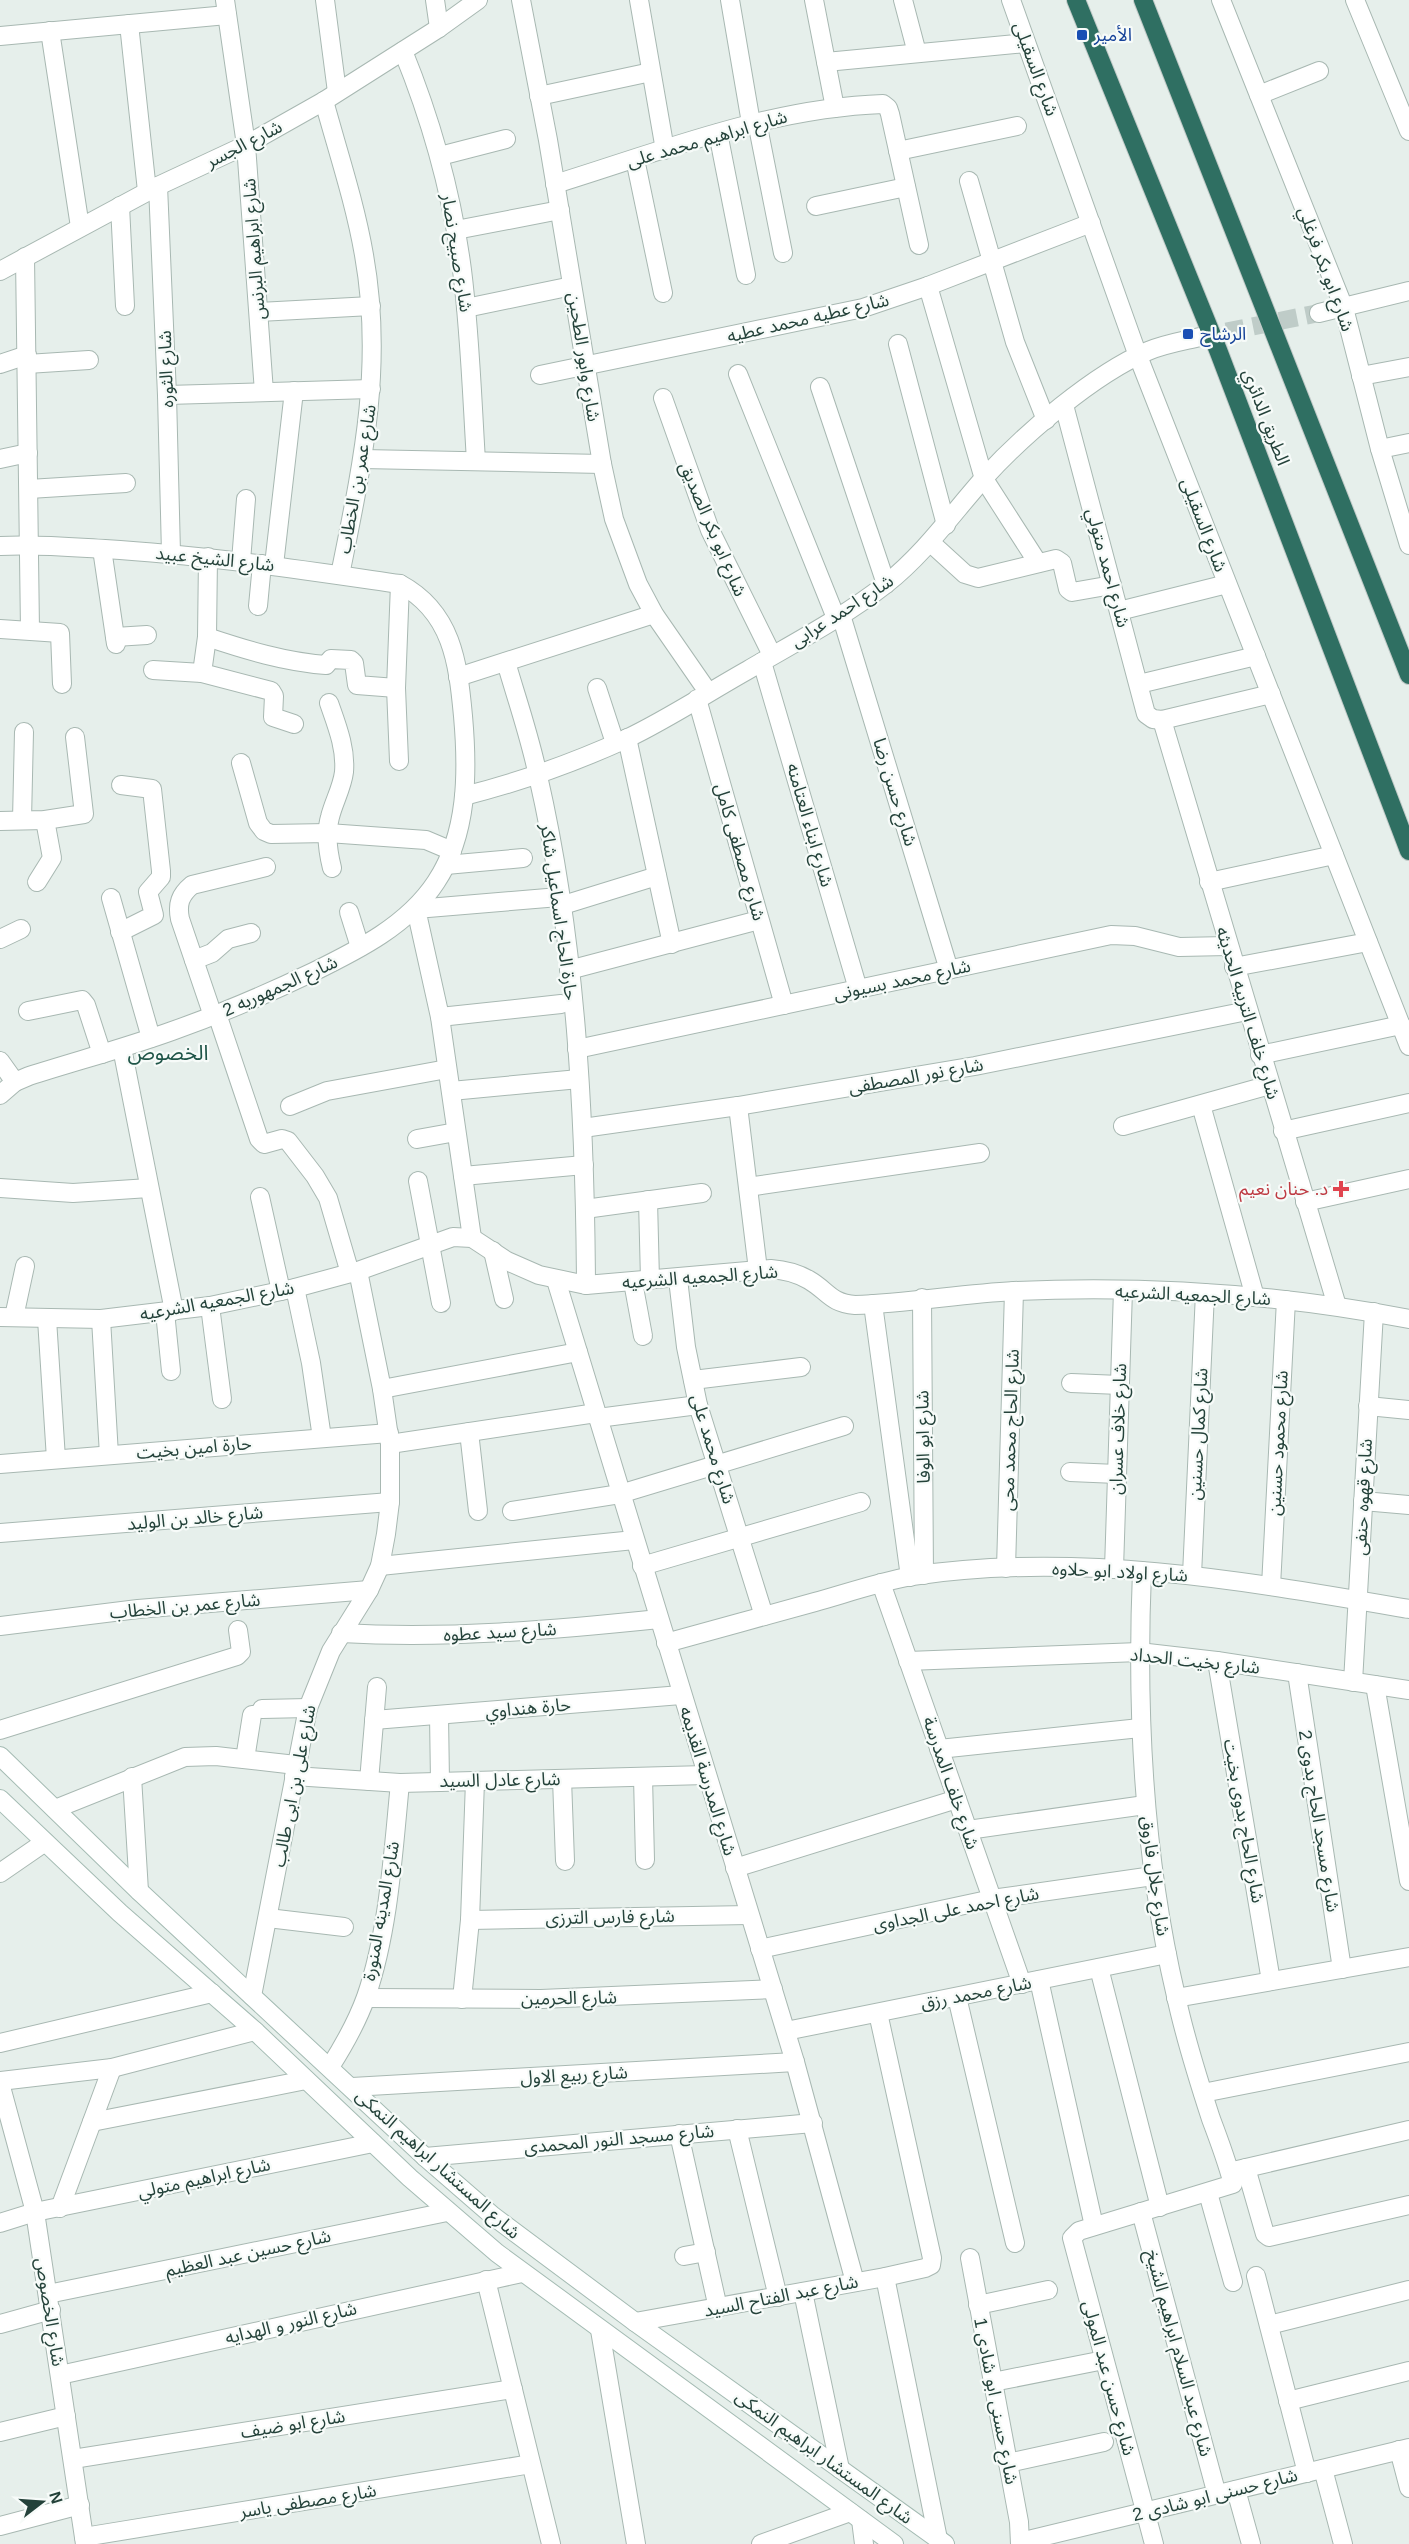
<svg xmlns="http://www.w3.org/2000/svg" width="1409" height="2544" font-family="Helvetica,'Noto Sans Arabic',sans-serif">
<style>
.lines{fill:none;stroke-linecap:round;stroke-linejoin:round}
.minor-tunnel{stroke:#bfccc8;stroke-width:18;stroke-dasharray:18 9;stroke-linecap:butt}
.minor-casing{stroke:#a8b8b2;stroke-width:20}
.tertiary-casing{stroke:#a8b8b2;stroke-width:20}
.secondary-casing{stroke:#a4bbb3;stroke-width:20}
.motorway-casing{stroke:#c2cac8;stroke-width:20}
.minor{stroke:#fff;stroke-width:18}
.tertiary{stroke:#fff;stroke-width:18}
.secondary{stroke:#fff;stroke-width:18}
.motorway{stroke:#2f6f62;stroke-width:18}
.transit-dot{fill:#1a4fb4;stroke:#f7fbf9;stroke-width:2}
.health-dot{fill:#e0444e;stroke:#f7fbf9;stroke-width:2}
.labels{text-anchor:middle;stroke-width:4.5;stroke-linejoin:round;paint-order:stroke}
.transit-label{font-size:18px;fill:#164399;stroke:#f7fbf9;text-anchor:start}
.street-label{font-size:18px;fill:#24423a;stroke:#f7fbf9}
.health-label{font-size:18px;fill:#be3a42;stroke:#f7fbf9;text-anchor:end}
.quarter-label{font-size:21px;fill:#1f5548;stroke:#f7fbf9}
</style>
<rect width="100%" height="100%" fill="#e6efeb"/>
<g class="lines">
<!-- minor-tunnel -->
<polyline class="minor-tunnel" points="1200,337 1319,313"/>
<defs>
<g id="minor">
<polyline points="225,0 246,145 264,392"/>
<polyline points="325,0 337,92"/>
<polyline points="435,0 439,28"/>
<polyline points="521,0 548,140 602,464 614,519 638,584 654,614 708,692"/>
<polyline points="639,0 665,150"/>
<polyline points="730,0 751,123"/>
<polyline points="814,0 835,108"/>
<polyline points="903,0 917,53"/>
<polyline points="1221,0 1344,308 1380,449 1409,545"/>
<polyline points="1355,0 1409,131"/>
<polyline points="129,24 147,191"/>
<polyline points="50,31 80,227"/>
<polyline points="0,36 227,15"/>
<path d="M403,51C432,122 452,194 462,270C470,333 472,397 476,461"/>
<polyline points="826,62 1026,43"/>
<polyline points="1259,95 1319,71"/>
<polyline points="539,96 651,72"/>
<path d="M324,101C338,152 355,203 364,255C384,367 362,466 340,575"/>
<polyline points="757,122 783,253"/>
<polyline points="718,133 746,275"/>
<polyline points="898,151 1017,126"/>
<polyline points="440,156 506,139"/>
<polyline points="635,159 663,293"/>
<polyline points="969,181 1015,342 1046,420"/>
<path d="M555,184C662,151 769,108 883,104L888,108L890,114L919,245"/>
<polyline points="158,186 167,395 171,553"/>
<polyline points="120,206 125,306"/>
<polyline points="816,206 906,187"/>
<polyline points="456,230 560,210"/>
<polyline points="25,257 30,630"/>
<polyline points="0,271 158,186 246,145 324,101 439,28 478,0"/>
<polyline points="928,286 984,479 1038,563"/>
<polyline points="466,308 572,286"/>
<polyline points="259,312 371,306"/>
<polyline points="1319,313 1409,291"/>
<polyline points="898,344 946,525"/>
<polyline points="0,364 27,355"/>
<polyline points="27,364 89,360"/>
<polyline points="738,374 836,618"/>
<polyline points="540,375 863,308 928,286 1091,223"/>
<polyline points="1361,376 1409,367"/>
<polyline points="820,387 886,584"/>
<polyline points="167,395 371,389"/>
<polyline points="663,398 710,530 772,655"/>
<polyline points="1064,405 1146,714 1153,719 1162,720 1271,694"/>
<polyline points="1380,449 1409,443"/>
<polyline points="0,459 28,453"/>
<polyline points="363,459 602,464"/>
<polyline points="29,489 126,483"/>
<polyline points="931,543 965,574 978,578 1056,559 1062,563 1068,589 1072,592 1112,585"/>
<path d="M0,546C35,544 70,547 105,549C204,555 302,570 400,584C452,612 458,662 463,716C468,772 468,834 436,882C408,925 358,950 313,972C267,994 220,1014 172,1031C125,1048 76,1061 29,1076L15,1082L0,1095"/>
<polyline points="102,549 116,644"/>
<polyline points="241,561 246,499"/>
<polyline points="274,565 294,391"/>
<polyline points="258,606 262,564"/>
<polyline points="1119,611 1227,584"/>
<polyline points="841,615 949,970"/>
<polyline points="0,629 60,633 62,684"/>
<polyline points="115,637 147,635"/>
<path d="M207,637C246,650 285,662 326,665L331,659L351,660L354,663L357,685L396,688"/>
<path d="M506,662C517,700 530,737 538,776C576,942 585,1115 586,1285"/>
<polyline points="762,662 858,989"/>
<polyline points="153,670 202,673 271,691 274,696 273,717 294,724"/>
<polyline points="202,673 207,637 208,557"/>
<polyline points="458,677 654,614"/>
<polyline points="1139,684 1256,656"/>
<polyline points="597,688 615,743"/>
<polyline points="697,699 784,1005"/>
<path d="M329,703C337,726 346,748 344,772C342,788 334,801 330,817C325,834 328,852 332,868"/>
<polyline points="1162,720 1337,1306"/>
<polyline points="627,738 672,944"/>
<polyline points="399,761 396,688 400,584"/>
<polyline points="241,763 258,823 264,831 271,834 328,833 426,840 452,851"/>
<path d="M464,796C520,782 573,763 626,739C668,719 707,693 748,670C794,643 844,617 886,584C925,553 952,514 984,478C1024,434 1094,374 1148,351C1164,344 1183,341 1200,337"/>
<polyline points="22,820 24,732"/>
<polyline points="0,821 45,820 84,814 75,737"/>
<polyline points="446,865 523,858"/>
<polyline points="37,882 52,858 45,820"/>
<polyline points="1209,882 1334,855"/>
<polyline points="111,898 151,1038"/>
<polyline points="560,906 657,876"/>
<polyline points="349,912 360,947"/>
<polyline points="120,932 154,915 148,892 161,877 161,871 152,789 121,785"/>
<polyline points="0,939 21,929"/>
<polyline points="194,960 212,953 228,939 251,933"/>
<polyline points="1234,967 1368,942"/>
<polyline points="569,970 759,920"/>
<polyline points="28,1011 82,1000 86,1005 102,1054"/>
<polyline points="217,1014 259,1139 264,1144 282,1139 288,1141 315,1176 328,1198 350,1273"/>
<path d="M213,1016L180,919C177,904 180,895 192,885L266,867"/>
<polyline points="440,1017 561,1004"/>
<polyline points="122,1048 174,1311"/>
<polyline points="577,1049 1111,935 1135,936 1179,947 1228,946"/>
<polyline points="1260,1055 1401,1025"/>
<polyline points="0,1061 15,1082"/>
<polyline points="451,1091 579,1079"/>
<polyline points="1201,1105 1255,1297"/>
<polyline points="290,1106 327,1091 447,1069"/>
<polyline points="738,1106 758,1270"/>
<polyline points="1123,1126 1270,1085"/>
<polyline points="583,1128 738,1106 975,1066 1247,1011"/>
<polyline points="1283,1131 1409,1103"/>
<polyline points="417,1139 456,1132"/>
<polyline points="463,1176 584,1165"/>
<polyline points="418,1181 441,1303"/>
<polyline points="748,1187 980,1153"/>
<polyline points="0,1188 73,1193 149,1188"/>
<polyline points="260,1197 281,1291"/>
<polyline points="648,1200 650,1280"/>
<polyline points="1305,1202 1409,1179"/>
<polyline points="585,1209 702,1193"/>
<polyline points="472,1238 440,1017 416,909 559,897"/>
<polyline points="493,1251 504,1299"/>
<polyline points="678,1279 686,1347 698,1405 764,1616"/>
<polyline points="556,1280 795,2062 855,2282"/>
<polyline points="633,1282 643,1336"/>
<polyline points="295,1288 311,1363 322,1438"/>
<polyline points="922,1298 924,1575"/>
<polyline points="873,1304 910,1577"/>
<polyline points="210,1306 222,1399"/>
<polyline points="165,1312 171,1371"/>
<path d="M0,1317L101,1319L210,1306L295,1288L358,1271L453,1237L472,1238L507,1261L539,1275L586,1285L771,1269C785,1270 797,1273 809,1280C828,1291 830,1303 855,1305C908,1303 961,1294 1014,1291C1146,1285 1279,1294 1409,1319"/>
<polyline points="14,1317 25,1266"/>
<polyline points="47,1319 56,1459"/>
<polyline points="101,1319 109,1455"/>
<polyline points="693,1380 801,1367"/>
<polyline points="1071,1383 1120,1385"/>
<polyline points="382,1389 578,1352"/>
<polyline points="1368,1406 1409,1410"/>
<polyline points="598,1418 698,1405"/>
<polyline points="469,1432 478,1511"/>
<polyline points="390,1444 596,1413"/>
<polyline points="0,1464 389,1433"/>
<polyline points="1070,1472 1117,1474"/>
<polyline points="1363,1501 1409,1505"/>
<polyline points="512,1511 620,1494 844,1426"/>
<polyline points="0,1533 390,1502"/>
<polyline points="380,1566 634,1540"/>
<polyline points="642,1566 861,1502"/>
<polyline points="1006,1568 1014,1291"/>
<polyline points="1114,1569 1123,1290"/>
<path d="M1142,1571C1136,1714 1143,1856 1176,1996C1185,2038 1198,2079 1211,2119C1219,2140 1227,2162 1233,2184L1079,2231L1072,2238L1154,2544"/>
<polyline points="1192,1575 1205,1293"/>
<polyline points="881,1583 1022,1984"/>
<polyline points="1271,1586 1286,1300"/>
<polyline points="0,1626 138,1609 369,1590"/>
<path d="M341,1633C448,1639 553,1630 659,1619"/>
<path d="M666,1643C716,1629 765,1616 815,1602C847,1593 879,1582 912,1576C1078,1551 1246,1581 1409,1609"/>
<polyline points="908,1661 1139,1652 1217,1661 1409,1690"/>
<polyline points="1217,1661 1271,1981"/>
<polyline points="1297,1673 1342,1969"/>
<polyline points="1353,1682 1374,1312"/>
<polyline points="1375,1685 1409,1881"/>
<polyline points="262,1709 308,1708"/>
<polyline points="439,1715 440,1782"/>
<polyline points="374,1720 681,1695"/>
<polyline points="0,1730 237,1656 241,1652 238,1630"/>
<polyline points="939,1749 1140,1728"/>
<polyline points="245,1759 252,1715"/>
<polyline points="294,1776 400,1783 706,1775"/>
<polyline points="132,1777 139,1891"/>
<polyline points="643,1777 645,1860"/>
<polyline points="562,1779 565,1861"/>
<polyline points="369,1781 377,1687"/>
<polyline points="55,1809 185,1757 216,1756 296,1765"/>
<polyline points="968,1830 1145,1805"/>
<polyline points="735,1868 957,1799"/>
<polyline points="0,1873 45,1842"/>
<polyline points="268,1918 344,1927"/>
<polyline points="470,1920 749,1915"/>
<polyline points="760,1949 992,1899 1153,1876"/>
<polyline points="1099,1968 1160,2207"/>
<polyline points="1039,1980 1094,2226"/>
<polyline points="252,1996 308,1708 331,1651 369,1590 380,1566 386,1534 390,1502 390,1444 382,1389 358,1271"/>
<polyline points="957,1997 1015,2243"/>
<polyline points="366,1998 541,1999 773,1989"/>
<polyline points="1176,1998 1409,1957"/>
<polyline points="462,1999 470,1920 475,1781"/>
<polyline points="786,2031 1167,1954"/>
<polyline points="0,2043 212,1993"/>
<path d="M330,2067C344,2045 357,2022 366,1997C389,1930 393,1853 400,1783"/>
<polyline points="0,2081 112,2068 255,2031"/>
<polyline points="0,2083 35,2212 85,2544"/>
<polyline points="352,2087 795,2062"/>
<polyline points="1203,2093 1409,2052"/>
<polyline points="92,2122 306,2080"/>
<polyline points="737,2129 778,2297"/>
<polyline points="679,2134 718,2308"/>
<polyline points="425,2157 813,2123"/>
<polyline points="1246,2168 1265,2234 1269,2237 1409,2205"/>
<polyline points="1233,2171 1409,2130"/>
<polyline points="1208,2193 1233,2282"/>
<polyline points="60,2208 112,2068"/>
<polyline points="1141,2212 1217,2495"/>
<polyline points="0,2223 35,2212 373,2143"/>
<polyline points="684,2256 706,2252"/>
<polyline points="970,2258 1019,2522 1020,2544"/>
<polyline points="1256,2276 1307,2473"/>
<polyline points="885,2277 938,2539"/>
<polyline points="486,2280 551,2544"/>
<polyline points="803,2292 840,2469"/>
<polyline points="48,2294 447,2212"/>
<polyline points="978,2305 1048,2290"/>
<polyline points="635,2322 885,2277 925,2268 931,2265 932,2258 878,2013"/>
<polyline points="0,2324 51,2310"/>
<polyline points="1269,2325 1409,2290"/>
<polyline points="600,2330 636,2544"/>
<polyline points="60,2375 522,2273"/>
<polyline points="993,2382 1104,2360"/>
<polyline points="1288,2401 1409,2371"/>
<polyline points="0,2432 66,2416"/>
<polyline points="1399,2450 1409,2488"/>
<polyline points="73,2459 513,2389"/>
<polyline points="1008,2463 1104,2442"/>
<polyline points="1323,2469 1343,2544"/>
<polyline points="1236,2490 1251,2544"/>
<polyline points="861,2520 864,2544"/>
<polyline points="0,2526 80,2505"/>
<polyline points="84,2537 531,2464"/>
<polyline points="1020,2542 1409,2448"/>
<polyline points="761,2544 850,2512"/>
</g>
<polyline id="tertiary" points="1011,0 1138,356 1409,1046"/>
<g id="secondary">
<polyline points="0,1756 139,1891 425,2157 493,2216 635,2322 945,2544"/>
<polyline points="0,1799 120,1913 255,2031 410,2178 497,2253 894,2544"/>
</g>
<g id="motorway">
<polyline points="1076,0 1218,350 1409,851"/>
<polyline points="1143,0 1409,675"/>
</g>
</defs>
<!-- minor casing -->
<use href="#minor" class="minor-casing"/>
<!-- tertiary casing -->
<use href="#tertiary" class="tertiary-casing"/>
<!-- secondary casing -->
<use href="#secondary" class="secondary-casing"/>
<!-- motorway casing -->
<use href="#motorway" class="motorway-casing"/>
<!-- minor -->
<use href="#minor" class="minor"/>
<!-- tertiary -->
<use href="#tertiary" class="tertiary"/>
<!-- secondary -->
<use href="#secondary" class="secondary"/>
<!-- motorway -->
<use href="#motorway" class="motorway"/>
</g>
<!-- markers -->
<g class="transit-dot">
<rect x="1076" y="29" width="12" height="12" rx="3"/>
<rect x="1182" y="328" width="12" height="12" rx="3"/>
</g>
<path class="health-dot" d="M1338 1180h6v6h6v6h-6v6h-6v-6h-6v-6h6z"/>
<g class="labels">
<!-- transit labels -->
<g class="transit-label">
<text x="1094" y="41">الأمير</text>
<text x="1200" y="340">الرشاح</text>
</g>
<!-- street labels -->
<g class="street-label">
<text transform="translate(1036 69) rotate(70)" y="6">شارع السقيلى</text>
<text transform="translate(707 139) rotate(-16)" y="6">شارع ابراهيم محمد على</text>
<text transform="translate(244 144) rotate(-27)" y="6">شارع الجسر</text>
<text transform="translate(254 249) rotate(-94)" y="6">شارع ابراهيم البرنس</text>
<text transform="translate(457 253) rotate(81)" y="6">شارع صبيح نصار</text>
<text transform="translate(1326 269) rotate(70)" y="6">شارع ابو بكر فرغلي</text>
<text transform="translate(808 318) rotate(-13)" y="6">شارع عطيه محمد عطيه</text>
<text transform="translate(584 357) rotate(81)" y="6">شارع وابور الطحين</text>
<text transform="translate(166 369) rotate(-92)" y="6">شارع الثوره</text>
<text transform="translate(1266 417) rotate(69)" y="6">الطريق الدائري</text>
<text transform="translate(357 479) rotate(-80)" y="6">شارع عمر بن الخطاب</text>
<text transform="translate(1204 525) rotate(69)" y="6">شارع السقيلى</text>
<text transform="translate(713 529) rotate(67)" y="6">شارع ابو بكر الصديق</text>
<text transform="translate(215 559) rotate(6)" y="6">شارع الشيخ عبيد</text>
<text transform="translate(1108 568) rotate(75)" y="6">شارع احمد متولي</text>
<text transform="translate(842 611) rotate(-33)" y="6">شارع احمد عرابى</text>
<text transform="translate(895 792) rotate(73)" y="6">شارع حسن رضا</text>
<text transform="translate(810 825) rotate(74)" y="6">شارع ابناء العتامنه</text>
<text transform="translate(740 852) rotate(74)" y="6">شارع مصطفى كامل</text>
<text transform="translate(559 912) rotate(82)" y="6">حارة الحاج اسماعيل شاكر</text>
<text transform="translate(902 980) rotate(-12)" y="6">شارع محمد بسيونى</text>
<text transform="translate(280 986) rotate(-24)" y="6">شارع الجمهوريه 2</text>
<text transform="translate(1248 1013) rotate(73)" y="6">شارع خلف التربيه الحديثه</text>
<text transform="translate(916 1076) rotate(-10)" y="6">شارع نور المصطفى</text>
<text transform="translate(700 1277) rotate(-4)" y="6">شارع الجمعيه الشرعيه</text>
<text transform="translate(1193 1295) rotate(3)" y="6">شارع الجمعيه الشرعيه</text>
<text transform="translate(217 1301) rotate(-10)" y="6">شارع الجمعيه الشرعيه</text>
<text transform="translate(1118 1429) rotate(-88)" y="6">شارع خلاف عسران</text>
<text transform="translate(1010 1430) rotate(-88)" y="6">شارع الحاج محمد محى</text>
<text transform="translate(1198 1434) rotate(-87)" y="6">شارع كمال حسنين</text>
<text transform="translate(923 1437) rotate(-91)" y="6">شارع ابو الوفا</text>
<text transform="translate(1278 1443) rotate(-87)" y="6">شارع محمود حسنين</text>
<text transform="translate(194 1448) rotate(-5)" y="6">حارة امين بخيت</text>
<text transform="translate(713 1449) rotate(73)" y="6">شارع محمد على</text>
<text transform="translate(1363 1497) rotate(-87)" y="6">شارع قهوه حنفى</text>
<text transform="translate(195 1518) rotate(-5)" y="6">شارع خالد بن الوليد</text>
<text transform="translate(1120 1572) rotate(3)" y="6">شارع اولاد ابو حلاوه</text>
<text transform="translate(185 1606) rotate(-5)" y="6">شارع عمر بن الخطاب</text>
<text transform="translate(500 1632) rotate(-3)" y="6">شارع سيد عطوه</text>
<text transform="translate(1195 1661) rotate(6)" y="6">شارع بخيت الحداد</text>
<text transform="translate(528 1708) rotate(-5)" y="6">حارة هنداوي</text>
<text transform="translate(500 1780) rotate(-1)" y="6">شارع عادل السيد</text>
<text transform="translate(708 1781) rotate(73)" y="6">شارع المدرسة القديمه</text>
<text transform="translate(951 1783) rotate(71)" y="6">شارع خلف المدرسة</text>
<text transform="translate(294 1786) rotate(-79)" y="6">شارع على بن ابى طالب</text>
<text transform="translate(1244 1821) rotate(80)" y="6">شارع الحاج بدوى بخيت</text>
<text transform="translate(1319 1821) rotate(81)" y="6">شارع مسجد الحاج بدوى 2</text>
<text transform="translate(1155 1876) rotate(82)" y="6">شارع جلال فاروق</text>
<text transform="translate(956 1909) rotate(-11)" y="6">شارع احمد على الجداوى</text>
<text transform="translate(381 1911) rotate(-80)" y="6">شارع المدينه المنورة</text>
<text transform="translate(610 1917) rotate(-1)" y="6">شارع فارس الترزى</text>
<text transform="translate(976 1993) rotate(-11)" y="6">شارع محمد رزق</text>
<text transform="translate(569 1998) rotate(-1)" y="6">شارع الحرمين</text>
<text transform="translate(574 2075) rotate(-3)" y="6">شارع ربيع الاول</text>
<text transform="translate(619 2139) rotate(-5)" y="6">شارع مسجد النور المحمدى</text>
<text transform="translate(438 2164) rotate(42)" y="6">شارع المستشار ابراهيم النمكى</text>
<text transform="translate(204 2178) rotate(-12)" y="6">شارع ابراهيم متولي</text>
<text transform="translate(248 2253) rotate(-12)" y="6">شارع حسين عبد العظيم</text>
<text transform="translate(781 2296) rotate(-11)" y="6">شارع عبد الفتاح السيد</text>
<text transform="translate(50 2312) rotate(81)" y="6">شارع الخصوص</text>
<text transform="translate(291 2323) rotate(-13)" y="6">شارع النور و الهدايه</text>
<text transform="translate(1179 2353) rotate(75)" y="6">شارع عبد السلام ابراهيم الشيخ</text>
<text transform="translate(1109 2378) rotate(75)" y="6">شارع حسن عبد المولى</text>
<text transform="translate(996 2401) rotate(79)" y="6">شارع حسنى ابو شادى 1</text>
<text transform="translate(293 2424) rotate(-9)" y="6">شارع ابو ضيف</text>
<text transform="translate(824 2457) rotate(36)" y="6">شارع المستشار ابراهيم النمكى</text>
<text transform="translate(1215 2495) rotate(-14)" y="6">شارع حسنى ابو شادى 2</text>
<text transform="translate(308 2501) rotate(-9)" y="6">شارع مصطفى ياسر</text>
</g>
<!-- health labels -->
<g class="health-label">
<text x="1328" y="1195">د. حنان نعيم</text>
</g>
<!-- quarter labels -->
<g class="quarter-label">
<text x="168" y="1060">الخصوص</text>
</g>
</g>
<!-- north arrow -->
<g transform="translate(42 2502) rotate(73)" stroke="#f7fbf9" stroke-width="4.5" paint-order="stroke">
<path d="M0-4.5L10 22L0 15L-10 22Z" fill="#24423a"/>
<text y="-9" font-size="16" font-weight="bold" text-anchor="middle" fill="#24423a">N</text>
</g>
</svg>
